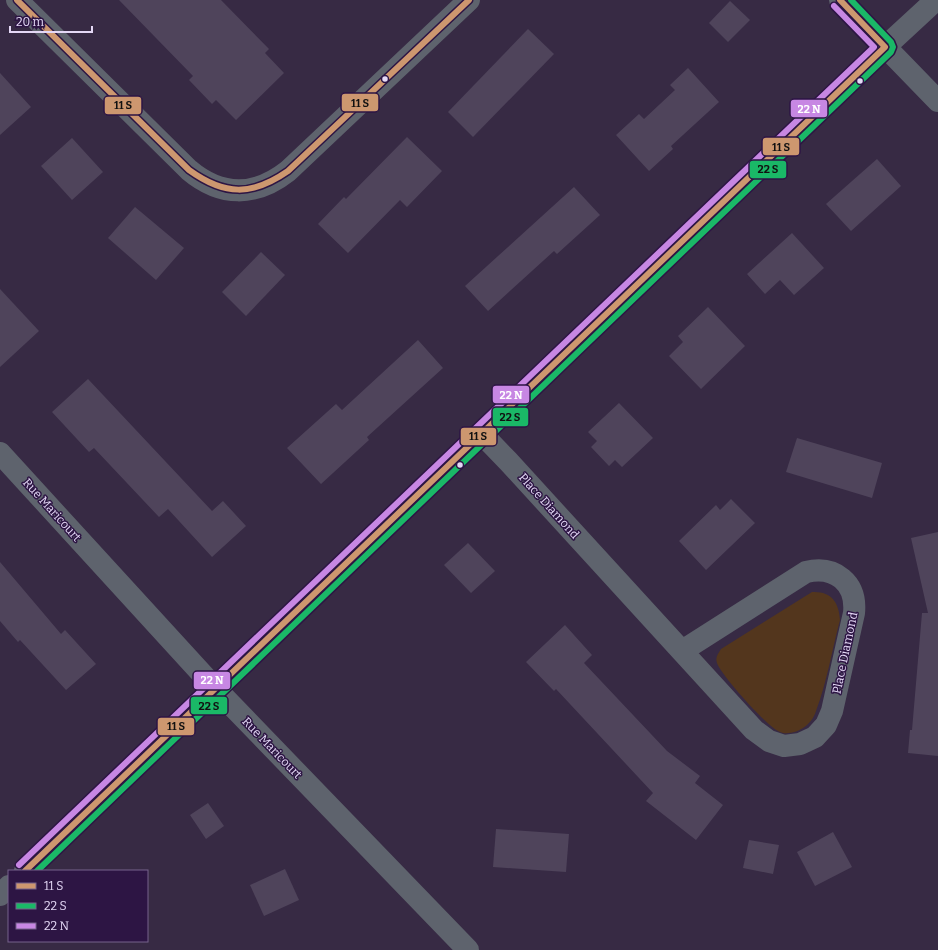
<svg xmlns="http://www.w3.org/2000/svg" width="938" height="950" font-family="Bitter,serif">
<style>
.green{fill:#53361d}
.building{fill:#4f445b}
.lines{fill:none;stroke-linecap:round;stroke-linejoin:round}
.street{stroke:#5e636d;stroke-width:22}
.bus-1-casing{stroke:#2d1544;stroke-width:9}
.bus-2-casing{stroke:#2d1544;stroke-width:9}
.bus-3-casing{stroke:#2d1544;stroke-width:9}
.bus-1{stroke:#cd976f;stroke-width:6}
.bus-2{stroke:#1ab867;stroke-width:6}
.bus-3{stroke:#c787e3;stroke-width:6}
.bus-dot{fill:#e4d8f6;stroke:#2d1544;stroke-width:1.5}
.labels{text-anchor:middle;stroke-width:3;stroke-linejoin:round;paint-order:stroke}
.street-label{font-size:12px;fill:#e4d8f6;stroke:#2d1544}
.line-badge{stroke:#2d1544;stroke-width:1.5}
.badge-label{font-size:11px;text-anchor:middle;font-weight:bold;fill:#fff}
.pale-badge-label{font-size:11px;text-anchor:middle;font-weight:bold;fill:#111}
</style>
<rect width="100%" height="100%" fill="#372a44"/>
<!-- green -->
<path class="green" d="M812,592C831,591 839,602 840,620C832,650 827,682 816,711C814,718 809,724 803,728C797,732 787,735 780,732C768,728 721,675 717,663C715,657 718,654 721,649Z"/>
<!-- building -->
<g class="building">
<polygon points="119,0 221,0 269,49 265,53 284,73 236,120 216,100 212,104 189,80 193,76"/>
<polygon points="730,1 750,20 728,42 709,23"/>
<polygon points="528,29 554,54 473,137 448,112"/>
<polygon points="688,68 719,102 671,146 673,149 649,171 616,135 639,114 644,119 675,90 670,85"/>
<polygon points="0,73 31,107 0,135"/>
<polygon points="407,137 442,171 407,207 400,200 348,253 318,224 344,197 346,199"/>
<polygon points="72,138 103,172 72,200 41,166"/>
<polygon points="877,159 901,186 851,231 826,204"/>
<polygon points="574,187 600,215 557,254 554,251 488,311 465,286"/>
<polygon points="135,207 184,248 156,280 108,238"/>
<polygon points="792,233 824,268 794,295 780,280 765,294 747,274"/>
<polygon points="261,252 285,275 246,316 222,292"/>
<polygon points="0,289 39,331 0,367"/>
<polygon points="708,307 745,346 701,389 669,356 683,342 678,336"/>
<polygon points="418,340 443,368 367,437 369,440 321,484 287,448 336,404 342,410"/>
<polygon points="88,379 212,511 223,501 246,526 212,557 168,509 159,517 94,448 89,452 52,412"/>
<polygon points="619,403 653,438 622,467 615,460 609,466 591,447 597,441 588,432"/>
<polygon points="797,438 882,463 872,498 786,472"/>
<polygon points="731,499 755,523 706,570 679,541 716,505 720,510"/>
<polygon points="938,532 938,756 908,753 910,730 912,730 922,613 928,613 911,538"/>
<polygon points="468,543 495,571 471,593 444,565"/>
<polygon points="0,562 61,634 65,630 96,664 66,690 20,640 18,642 0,621"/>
<polygon points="565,625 592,655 584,663 667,751 700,776 695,783 723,805 696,840 646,801 653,793 556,689 554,691 526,662"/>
<polygon points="208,803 224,826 206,839 190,815"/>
<polygon points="496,829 569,834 566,872 493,867"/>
<polygon points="833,832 852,867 815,886 797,852"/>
<polygon points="749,840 779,845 773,874 743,868"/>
<polygon points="285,869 299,900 264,916 250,885"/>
</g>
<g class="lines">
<!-- street -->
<g class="street">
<path d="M17,0L189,170C221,197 255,197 288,171L469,0"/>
<polyline points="840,0 938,101"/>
<path d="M481,433L508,461L754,730L769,741L784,746L800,744L815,737L826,725L832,711L854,613C857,583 835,565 806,572L682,651"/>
<polyline points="0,453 215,688 468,950"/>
<polyline points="25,871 885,47 936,0"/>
<polyline points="0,895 9,886"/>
</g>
<defs>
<g id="bus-1">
<path d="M17,0L189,170C225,196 252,196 288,171L469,0"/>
<polyline points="25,871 885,47 840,0"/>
</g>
<polyline id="bus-2" points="37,871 891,52 893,47 891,42 851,0"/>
<polyline id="bus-3" points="19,865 874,47 834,6"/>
</defs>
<!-- bus-1 casing -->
<use href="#bus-1" class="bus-1-casing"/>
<!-- bus-2 casing -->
<use href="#bus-2" class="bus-2-casing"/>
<!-- bus-3 casing -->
<use href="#bus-3" class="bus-3-casing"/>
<!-- bus-1 -->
<use href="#bus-1" class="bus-1"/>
<!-- bus-2 -->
<use href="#bus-2" class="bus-2"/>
<!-- bus-3 -->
<use href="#bus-3" class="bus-3"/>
</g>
<!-- markers -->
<g class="bus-dot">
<circle cx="385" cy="79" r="3.5"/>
<circle cx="860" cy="81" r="3.5"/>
<circle cx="460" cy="465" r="3.5"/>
</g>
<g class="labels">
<!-- street labels -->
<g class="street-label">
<text transform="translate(549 506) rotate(48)" y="4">Place Diamond</text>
<text transform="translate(52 510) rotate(48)" y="4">Rue Maricourt</text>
<text transform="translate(845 653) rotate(-78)" y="4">Place Diamond</text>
<text transform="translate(272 748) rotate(46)" y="4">Rue Maricourt</text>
</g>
</g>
<g class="line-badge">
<rect x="341" y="93" width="38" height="19" rx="4" fill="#cd976f"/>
<rect x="104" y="96" width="38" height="19" rx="4" fill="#cd976f"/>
<rect x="790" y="99" width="38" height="19" rx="4" fill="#c787e3"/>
<rect x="762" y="137" width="38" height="19" rx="4" fill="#cd976f"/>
<rect x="749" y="160" width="38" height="19" rx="4" fill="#1ab867"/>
<rect x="492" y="385" width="38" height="19" rx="4" fill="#c787e3"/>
<rect x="492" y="407" width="37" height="20" rx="4" fill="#1ab867"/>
<rect x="460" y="427" width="37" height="19" rx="4" fill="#cd976f"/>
<rect x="193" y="671" width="38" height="19" rx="4" fill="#c787e3"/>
<rect x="190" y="696" width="38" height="19" rx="4" fill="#1ab867"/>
<rect x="157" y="717" width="38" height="19" rx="4" fill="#cd976f"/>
</g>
<g class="badge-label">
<text x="809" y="113">22 N</text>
<text x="511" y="399">22 N</text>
<text x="212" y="684">22 N</text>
</g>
<g class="pale-badge-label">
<text x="360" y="107">11 S</text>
<text x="123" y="109">11 S</text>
<text x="781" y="151">11 S</text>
<text x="768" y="173">22 S</text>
<text x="510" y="421">22 S</text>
<text x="478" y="440">11 S</text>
<text x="209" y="710">22 S</text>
<text x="176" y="730">11 S</text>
</g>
<!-- legend -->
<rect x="8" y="870" width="140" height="72" fill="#2d1544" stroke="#76638b"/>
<rect x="16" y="883" width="20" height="6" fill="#cd976f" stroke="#76638b"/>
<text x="44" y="890" font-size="12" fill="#e4d8f6">11 S</text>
<rect x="16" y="903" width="20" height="6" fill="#1ab867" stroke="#76638b"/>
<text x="44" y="910" font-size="12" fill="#e4d8f6">22 S</text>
<rect x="16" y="923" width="20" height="6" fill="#c787e3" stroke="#76638b"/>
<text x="44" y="930" font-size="12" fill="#e4d8f6">22 N</text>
<!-- scale -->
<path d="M10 26v6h82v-6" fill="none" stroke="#e4d8f6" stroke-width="2"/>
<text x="16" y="26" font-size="12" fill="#e4d8f6" stroke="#2d1544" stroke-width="3" paint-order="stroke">20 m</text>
</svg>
